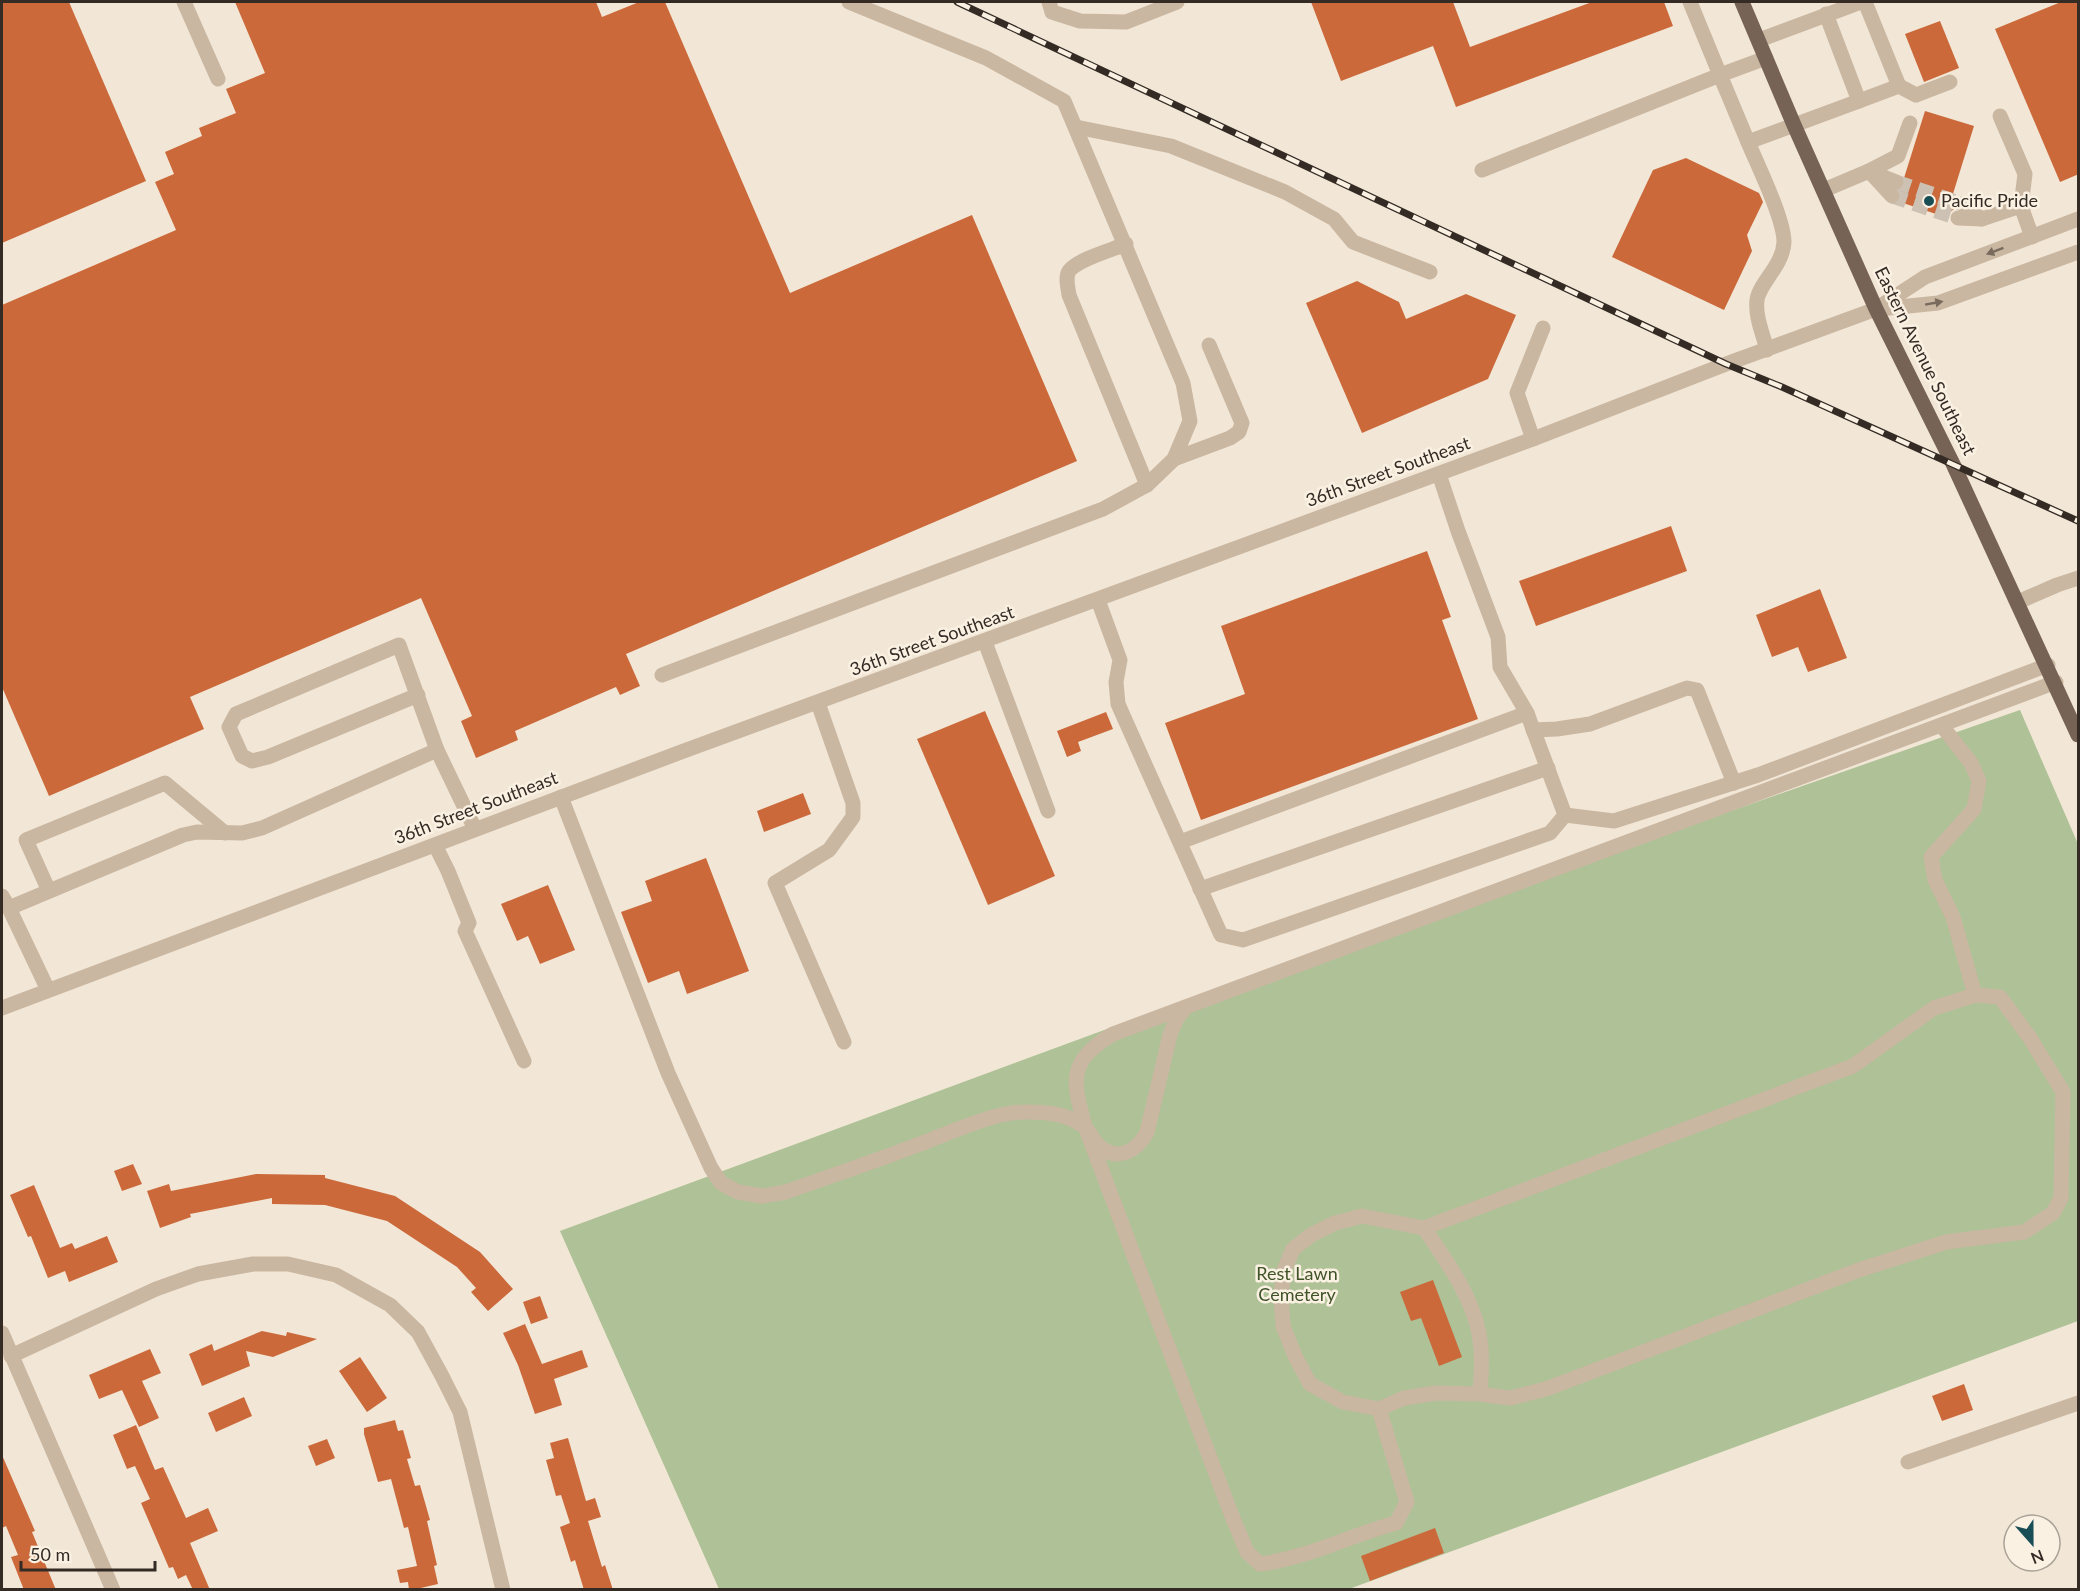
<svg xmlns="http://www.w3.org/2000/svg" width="2080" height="1591" font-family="Lato,sans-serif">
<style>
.green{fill:#afc196}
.building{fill:#cb693b}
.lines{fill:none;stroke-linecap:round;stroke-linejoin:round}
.minor-tunnel{stroke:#ccc1b3;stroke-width:15;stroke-dasharray:15 8;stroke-linecap:butt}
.minor{stroke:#cab7a2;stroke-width:15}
.major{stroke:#776355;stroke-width:15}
.rail-casing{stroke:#342b25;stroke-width:7}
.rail{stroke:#faf1e3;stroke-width:4.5;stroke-dasharray:14;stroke-linecap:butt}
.oneway{fill:#786a5d}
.poi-dot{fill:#194e57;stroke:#faf1e3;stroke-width:2}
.labels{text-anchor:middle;stroke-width:5;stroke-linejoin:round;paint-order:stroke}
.poi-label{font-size:18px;fill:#342b25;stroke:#faf1e3;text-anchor:start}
.street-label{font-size:18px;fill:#342b25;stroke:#faf1e3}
.park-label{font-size:18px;fill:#405328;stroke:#faf1e3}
</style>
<rect width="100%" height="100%" fill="#f2e7d6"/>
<!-- green -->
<polygon class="green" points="2020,710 2078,844 2078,1321 1349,1589 719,1589 560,1231 1134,1019"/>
<!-- building -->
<g class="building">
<polygon points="2,2 69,2 146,181 2,243"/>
<polygon points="235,2 596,2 602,17 639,2 665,2 790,293 972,215 1077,461 626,654 640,686 620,695 616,687 515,731 518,740 476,758 461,721 472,716 421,598 190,697 204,729 49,796 2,687 2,305 176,230 155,182 174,174 165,152 202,136 199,128 236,113 226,89 265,73"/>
<polygon points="1311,2 1453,2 1470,47 1592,2 1664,2 1673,26 1456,107 1433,46 1341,81"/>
<polygon points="2061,2 2076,2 2079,7 2079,174 2060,182 1995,29"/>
<polygon points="1940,21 1959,68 1924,82 1905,34"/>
<polygon points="1925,111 1974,126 1952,197 1954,198 1952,203 1954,209 1950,212 1948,218 1900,202 1902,194 1900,191 1905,185 1904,178"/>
<polygon points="1686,158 1759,193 1763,202 1747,235 1752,251 1724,310 1612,257 1653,170"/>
<polygon points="1357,281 1399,302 1406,319 1466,294 1516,315 1488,379 1362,433 1306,303"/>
<polygon points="1671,526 1687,571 1536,626 1519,581"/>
<polygon points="1427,551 1451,617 1442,620 1478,719 1201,820 1165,723 1245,694 1221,626"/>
<polygon points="1820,589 1847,658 1808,672 1798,647 1772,657 1756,615"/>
<polygon points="985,711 1055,876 988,905 917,739"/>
<polygon points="1106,712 1113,729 1078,742 1081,751 1067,757 1057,731"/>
<polygon points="803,793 811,814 764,832 757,811"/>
<polygon points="706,858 749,971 687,994 679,971 648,983 621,912 652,901 645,881"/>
<polygon points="548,885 575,950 540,964 528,936 517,941 501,904"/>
<polygon points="133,1164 142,1184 122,1191 114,1171"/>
<polygon points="256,1174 325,1175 325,1178 395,1196 480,1252 513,1289 488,1311 471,1292 476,1288 457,1267 387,1221 325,1205 272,1204 272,1198 190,1214 191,1217 160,1228 147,1191 169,1184 171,1191"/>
<polygon points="34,1185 60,1248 72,1243 75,1249 107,1236 118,1262 69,1282 65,1271 48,1278 31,1236 28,1237 10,1195"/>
<polygon points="1433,1280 1462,1357 1439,1366 1421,1318 1411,1321 1400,1292"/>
<polygon points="540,1296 548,1318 531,1324 523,1302"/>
<polygon points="525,1324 542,1364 582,1350 588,1367 554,1379 562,1405 535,1414 518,1365 503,1333"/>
<polygon points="262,1331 286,1336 287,1332 317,1339 273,1357 246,1351 250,1366 202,1386 189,1354 212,1344 214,1351"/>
<polygon points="150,1349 161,1373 142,1381 159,1418 139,1427 122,1390 99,1399 89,1375"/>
<polygon points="360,1357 387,1398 367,1412 339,1371"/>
<polygon points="1964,1384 1973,1410 1942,1421 1932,1396"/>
<polygon points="244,1397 252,1416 216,1432 208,1413"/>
<polygon points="395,1420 398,1431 403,1430 411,1458 407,1459 415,1486 420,1485 430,1520 427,1521 437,1565 434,1566 438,1584 412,1590 409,1590 408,1582 400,1583 397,1570 417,1566 408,1527 404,1528 391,1479 378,1482 364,1434 364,1428"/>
<polygon points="136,1425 155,1470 163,1467 186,1518 208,1508 218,1531 190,1543 210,1590 193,1590 186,1575 178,1579 173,1567 169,1568 141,1503 150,1499 135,1466 127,1469 113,1435"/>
<polygon points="568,1438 586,1501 595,1498 601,1517 588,1521 602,1567 605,1565 613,1590 584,1590 575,1560 571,1562 560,1527 570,1523 561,1495 556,1496 546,1460 554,1458 550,1443"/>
<polygon points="327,1439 335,1458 316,1466 308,1446"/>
<polygon points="2,1455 35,1531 32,1532 56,1590 24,1590 11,1557 18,1555 6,1526 2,1528"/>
<polygon points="1435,1528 1444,1553 1370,1581 1361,1556"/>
</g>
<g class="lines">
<!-- minor-tunnel -->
<g class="minor-tunnel">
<polyline points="1896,182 1962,204"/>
<polyline points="1892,196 1958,218"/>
</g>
<!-- minor -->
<g class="minor">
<polyline points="184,2 218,79"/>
<polyline points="1049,2 1052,12 1080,21 1126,22 1177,2"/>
<polyline points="1865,2 1899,86"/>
<polyline points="1759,40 1861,2"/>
<polyline points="1859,101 1899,86 1916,95 1950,82"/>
<polyline points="2000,116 2025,174 2021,206"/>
<polyline points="1076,127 1171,146 1285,192 1334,219 1353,242 1430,272"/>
<polyline points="1748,142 1720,75 1766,58"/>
<polyline points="1482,170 1720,75 1690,2"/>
<polyline points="1869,171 1898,156 1910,123"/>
<polyline points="1871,172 1896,182"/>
<polyline points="1824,190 1869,171 1892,196"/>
<polyline points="1962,204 1982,219 2021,206 2032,237"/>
<polyline points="1958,218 1982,219"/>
<path d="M1126,244C1112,250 1078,259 1069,271C1065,278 1068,287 1069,295L1147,485"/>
<polyline points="1879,309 1938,303 2078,252"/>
<path d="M1767,350C1763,334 1755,317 1757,300C1759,283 1783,266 1784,242C1784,219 1758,166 1748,142L1859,101L1826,14"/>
<polyline points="1533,439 1517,393 1543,328"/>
<polyline points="1174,459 1230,438 1239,432 1242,423 1209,345"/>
<polyline points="1098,600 1120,660 1116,682 1118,704 1221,935 1243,940 1550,833 1565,815 1527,713 1500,667 1498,637 1458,531 1439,474"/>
<polyline points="2018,602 2057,585 2078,578"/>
<polyline points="985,642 1048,811"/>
<polyline points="662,675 1103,509 1147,485 1174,459 1190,421 1183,383 1064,101 986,58 849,2"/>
<polyline points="418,695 268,757 252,761 242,756 229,727 236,714 399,645 437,750"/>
<polyline points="818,703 853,803 853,817 829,850 775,883 844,1042"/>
<polyline points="1533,730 1557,729 1590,724 1687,688 1697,690 1734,783"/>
<path d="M561,797L668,1073L711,1168L721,1183L738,1192L762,1196L786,1192C830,1176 876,1161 920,1144C949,1133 994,1112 1025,1112C1045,1112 1065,1113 1082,1125C1090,1130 1092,1140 1099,1146C1118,1163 1138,1150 1147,1132L1170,1035L1176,1020L1186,1007"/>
<polyline points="1565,815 1614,821 1758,775 2048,665"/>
<polyline points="1180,842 1527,713"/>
<polyline points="435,845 448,871 469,923 465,931 524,1061"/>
<polyline points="1200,889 1548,768"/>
<polyline points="49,891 26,840 165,783 225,833"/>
<polyline points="2,896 9,908 48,990"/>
<polyline points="9,908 183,835 197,832 242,833 262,828 437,750 475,829"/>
<polyline points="2,1008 681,752 1533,439 1726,364 1876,309 1925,277 2078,219"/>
<polyline points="1424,1228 1853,1066 1934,1008 1975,995"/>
<polyline points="2,1333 113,1590"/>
<polyline points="11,1356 156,1289 198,1274 253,1264 288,1264 336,1275 390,1305 418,1332 442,1376 460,1412 503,1590"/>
<path d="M1480,1394C1481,1374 1483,1354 1479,1334C1472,1295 1446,1261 1424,1228L1362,1216L1335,1223L1311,1235L1293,1249L1284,1270L1281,1295L1283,1326L1295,1356L1310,1384L1343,1402L1379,1409L1404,1398L1436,1393L1480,1394L1510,1398L1546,1389L1856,1271L1946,1242L2024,1232L2053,1213L2061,1198L2063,1092L2030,1038L2000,997L1975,995L1953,917L1935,880L1931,857L1974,809L1979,781L1971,763L1942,726"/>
<path d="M1379,1409L1407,1502L1396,1523C1351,1535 1307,1558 1260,1564L1247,1552L1230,1511L1085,1126C1072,1080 1068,1061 1113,1034L2056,682"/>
<polyline points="1908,1462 2078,1403"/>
</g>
<!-- major -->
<polyline class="major" points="1742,2 1794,125 1876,309 1954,466 2078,735"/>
<defs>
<polyline id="rail" points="957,2 1726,364 1782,387 2078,521"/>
</defs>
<!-- rail casing -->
<use href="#rail" class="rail-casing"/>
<!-- rail -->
<use href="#rail" class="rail"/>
</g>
<!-- one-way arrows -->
<defs><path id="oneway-solid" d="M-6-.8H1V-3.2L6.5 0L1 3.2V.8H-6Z" transform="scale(1.5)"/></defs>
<g class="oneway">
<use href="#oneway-solid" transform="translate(1995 251) rotate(159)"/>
<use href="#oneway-solid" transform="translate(1934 303) rotate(-10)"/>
</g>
<!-- markers -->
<circle class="poi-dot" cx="1929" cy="201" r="6"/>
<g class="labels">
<!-- poi labels -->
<g class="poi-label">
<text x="1941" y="207">Pacific Pride</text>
</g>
<!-- street labels -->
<g class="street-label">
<text transform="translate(1925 361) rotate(64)" y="6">Eastern Avenue Southeast</text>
<text transform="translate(1388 472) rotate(-20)" y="6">36th Street Southeast</text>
<text transform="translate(932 641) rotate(-20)" y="6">36th Street Southeast</text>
<text transform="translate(476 808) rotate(-21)" y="6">36th Street Southeast</text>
</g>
<!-- park labels -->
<g class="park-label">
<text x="1297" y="1280">Rest Lawn<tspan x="1297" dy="21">Cemetery</tspan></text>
</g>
</g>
<!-- border -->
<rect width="2080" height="1591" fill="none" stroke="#342b25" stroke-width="6"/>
<!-- north arrow -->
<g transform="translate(2032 1543) rotate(159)"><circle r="28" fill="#faf1e3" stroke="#aba297" stroke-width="1.5"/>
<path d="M0-4.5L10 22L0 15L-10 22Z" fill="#194e57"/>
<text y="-9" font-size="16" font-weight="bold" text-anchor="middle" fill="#342b25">N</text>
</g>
<!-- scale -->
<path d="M21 1561v9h134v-9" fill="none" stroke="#342b25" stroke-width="3"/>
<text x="30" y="1561" font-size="18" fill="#342b25" stroke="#faf1e3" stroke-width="4.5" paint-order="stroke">50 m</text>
</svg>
